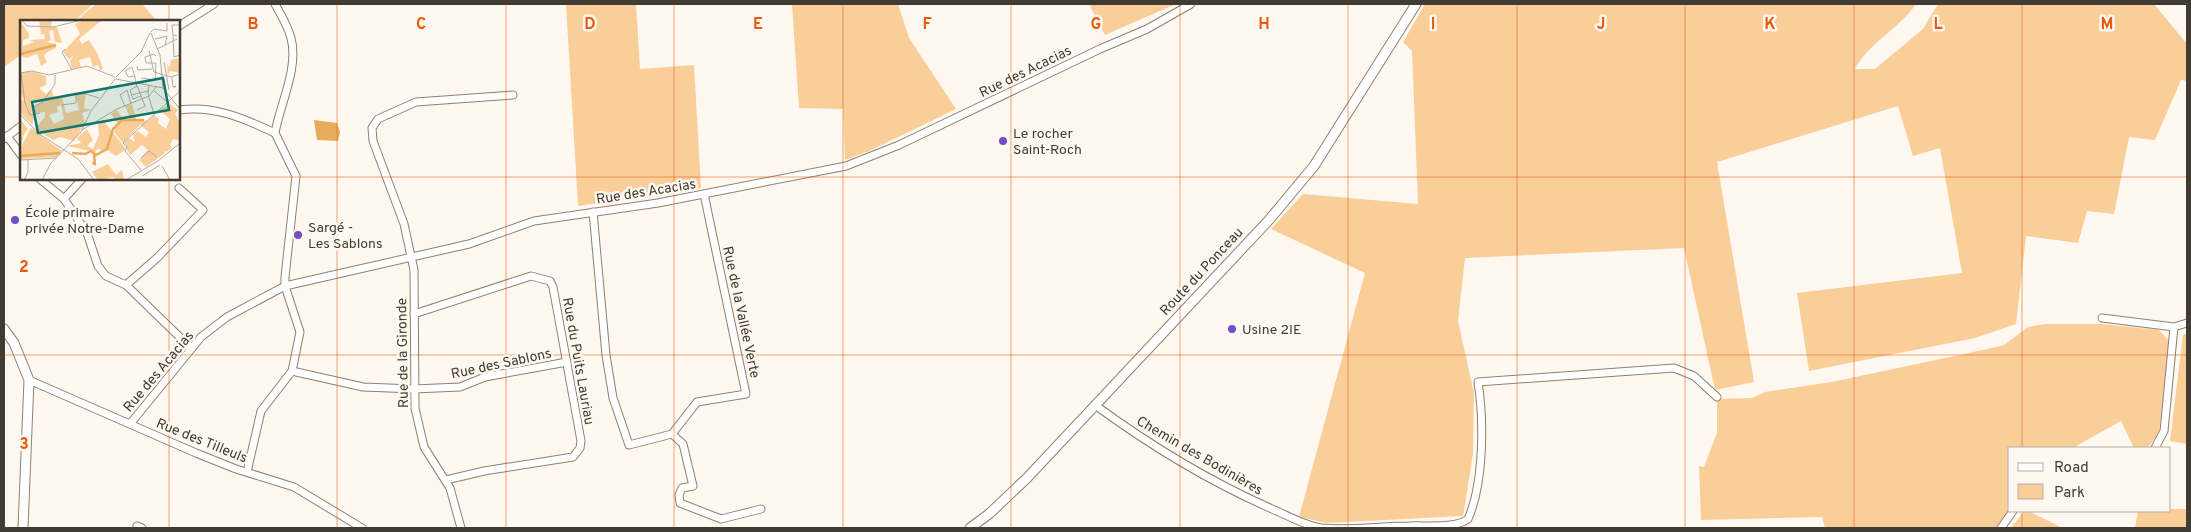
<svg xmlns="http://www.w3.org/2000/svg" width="2191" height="532" font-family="Overpass,sans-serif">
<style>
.green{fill:#face99}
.water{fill:#e8ab5c}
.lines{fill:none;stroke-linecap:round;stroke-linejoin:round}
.minor-casing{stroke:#8e806e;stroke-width:9}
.tertiary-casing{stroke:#8e806e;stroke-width:11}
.minor{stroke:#fff;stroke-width:7}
.tertiary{stroke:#fff;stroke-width:9}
.grid{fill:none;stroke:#e8590c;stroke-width:1;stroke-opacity:0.55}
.poi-dot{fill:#734ec7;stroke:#fef8f0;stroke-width:2}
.labels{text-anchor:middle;stroke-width:5;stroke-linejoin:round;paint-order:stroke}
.street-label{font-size:14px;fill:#413b34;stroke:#fef8f0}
.poi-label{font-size:14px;fill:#413b34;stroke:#fef8f0;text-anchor:start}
.inset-river{fill:none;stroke:#e8ab5c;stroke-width:2.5}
.inset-road{fill:none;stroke:#b2aca5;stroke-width:1}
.view{fill:#0f766e;fill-opacity:0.15;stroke:#0f766e;stroke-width:2.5}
.inset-edge{fill:none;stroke:#413b34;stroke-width:2.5}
.grid-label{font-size:16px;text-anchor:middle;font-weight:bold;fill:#e8590c;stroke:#fef8f0;stroke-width:5;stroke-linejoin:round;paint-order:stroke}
</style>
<rect width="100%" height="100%" fill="#fef8f0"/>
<!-- green -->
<g class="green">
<polygon points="4,4 93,4 75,21 21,21 21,55 4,67"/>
<polygon points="96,4 142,4 157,21 76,21"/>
<polygon points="566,4 636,4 640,69 694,65 701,188 578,206"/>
<polygon points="792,4 898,4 909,38 956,109 869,151 845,160 843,109 799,108"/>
<polygon points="1089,4 1176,4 1105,35"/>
<path d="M1425,4H1916C1899,29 1868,43 1855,69H1875L1923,29L1938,4H2154L2187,44V81L2181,80L2155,140L2129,137L2114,214L2087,211L2078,243L2026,236L2016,324L1975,338L1809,371L1797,293L1962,273L1940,148L1913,156L1898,106L1717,162L1754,382L1715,390L1684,248L1465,258L1458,321L1474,393L1473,454L1463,516L1327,523L1299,517L1365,273L1271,229L1303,194L1418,204L1412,51L1403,42Z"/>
<polygon points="2045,324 2101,324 2159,330 2169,341 2159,433 2148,448 2134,448 2121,421 2076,446 2076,448 2010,448 2010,510 1997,528 1825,528 1822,517 1701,520 1699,466 1704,467 1717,433 1717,399 1752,398 1765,392 1832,382 1992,348 2004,345 2028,327"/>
<polygon points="2187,333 2187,444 2170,441 2183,335"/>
<polygon points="2170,509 2187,509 2187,528 2135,528 2138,511 2170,511"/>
<polygon points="2024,511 2028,511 2063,528 2011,528"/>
</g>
<!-- water -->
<polygon class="water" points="314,120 337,123 340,132 338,141 317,140"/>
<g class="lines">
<defs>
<g id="minor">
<polyline points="179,26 214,4"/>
<path d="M179,110C214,105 243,118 275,133"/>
<polyline points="7,136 21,155"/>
<polyline points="4,139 21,126"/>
<polyline points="40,179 64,199 87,233 98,266 106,276 126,285 191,348"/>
<polyline points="64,199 82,179"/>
<polyline points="593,212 606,355 613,398 629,445 672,434 697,402 746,394 704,194"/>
<polyline points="126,285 157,258 203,210 179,188"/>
<polyline points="414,314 531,276 550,281 553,287 581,441 580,448 573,457 484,471 446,480"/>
<polyline points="2102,318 2174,327 2187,323"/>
<polyline points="292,371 363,387 414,389 460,387 485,377 567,362"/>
<polyline points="29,380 196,453 236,469 294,487 362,528"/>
<path d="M1095,405C1151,446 1216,485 1279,512C1292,518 1307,526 1322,528C1350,531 1381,526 1409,526C1426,525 1455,529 1468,519C1484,483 1484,420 1478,382L1674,368L1694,376L1717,397"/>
<polyline points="130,424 201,337 227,317 285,286 469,244 534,221 658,203 846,166 899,145 1100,49 1147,29 1191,4"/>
<polyline points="672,434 683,444 693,486 682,488 679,495 680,503 721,519 761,509"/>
<polyline points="2155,448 2164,431 2174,327"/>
<path d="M247,472L261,411L292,371L300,332L285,286V277L296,176L275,133C280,104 299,68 291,38C288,26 281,15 275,4"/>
<polyline points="137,528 137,526 142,528"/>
<polyline points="461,528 450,488 424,447 415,408 414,270 404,224 373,141 372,128 378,119 416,102 513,95"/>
<polyline points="2001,528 2013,511"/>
</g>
<g id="tertiary">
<polyline points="4,329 14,343 29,380 23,528"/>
<polyline points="970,528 989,514 1027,478 1269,220 1314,166 1416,4"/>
</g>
</defs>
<!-- minor casing -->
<use href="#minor" class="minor-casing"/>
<!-- tertiary casing -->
<use href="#tertiary" class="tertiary-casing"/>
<!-- minor -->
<use href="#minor" class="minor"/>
<!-- tertiary -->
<use href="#tertiary" class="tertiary"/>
</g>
<!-- grid -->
<path class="grid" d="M169,4V21M337,4V528M506,4V528M674,4V528M843,4V528M1011,4V528M1180,4V528M1348,4V528M1517,4V528M1685,4V528M1854,4V528M2022,4V448M4,177H21M179,177H2187M169,179V528M4,355H2187M2022,511V528"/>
<!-- markers -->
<g class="poi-dot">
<circle cx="1003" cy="141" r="5"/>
<circle cx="15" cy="220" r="5"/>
<circle cx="298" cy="235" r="5"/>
<circle cx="1232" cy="329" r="5"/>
</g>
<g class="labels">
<!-- street labels -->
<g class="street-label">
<text transform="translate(1025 71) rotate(-26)" y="5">Rue des Acacias</text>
<text transform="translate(646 191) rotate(-9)" y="5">Rue des Acacias</text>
<text transform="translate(1201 271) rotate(-47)" y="5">Route du Ponceau</text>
<text transform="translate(742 312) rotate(78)" y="5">Rue de la Vallée Verte</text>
<text transform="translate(402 353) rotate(-91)" y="5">Rue de la Gironde</text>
<text transform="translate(579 361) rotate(80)" y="5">Rue du Puits Lauriau</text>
<text transform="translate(501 363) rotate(-12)" y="5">Rue des Sablons</text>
<text transform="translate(158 371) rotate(-50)" y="5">Rue des Acacias</text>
<text transform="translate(202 440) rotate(22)" y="5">Rue des Tilleuls</text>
<text transform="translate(1200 455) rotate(30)" y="5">Chemin des Bodinières</text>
</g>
<!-- poi labels -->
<g class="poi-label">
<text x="1013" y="138">Le rocher<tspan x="1013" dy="16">Saint-Roch</tspan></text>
<text x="25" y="217">École primaire<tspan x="25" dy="16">privée Notre-Dame</tspan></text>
<text x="308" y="232">Sargé -<tspan x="308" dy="16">Les Sablons</tspan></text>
<text x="1242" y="334">Usine 2IE</text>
</g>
</g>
<!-- overview -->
<g transform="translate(20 20)">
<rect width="160" height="160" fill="#fef8f0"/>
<path d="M0,0L9,14V18L3,20V26L14,22L10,20L25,19L24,14L21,15L19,0H32L31,7H37L42,23L35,22L33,10L29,11L31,20L27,22L36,24V28L27,32L24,36L27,42L21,46L17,34L6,38L0,36ZM63,0H82L59,19L62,24L69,20L77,33L83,48L80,51L78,45L73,47L70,37L59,40L61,47L52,49L50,41L54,36L49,39L43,32L60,14L55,4ZM158,38L160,53L150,51L148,56L147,44L150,47L151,40ZM11,51L26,56V65L19,68L26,74L31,70L35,78L42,77L46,93L59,90L56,75L66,73L64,88L71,90L62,93L65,103L54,121L40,117L33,120L15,109L25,97V92L16,93V86L23,81L10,83L15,94L12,105L0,92V79L4,81L0,72V54ZM41,85L44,99L34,104L29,95L38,92L37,87L25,92ZM112,84L116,99L128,101L134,95L139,99L138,103L146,109L150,99L139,90L150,84L158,90L155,94L160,102V121L153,119L150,125L152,128L146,132L144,130L145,133L126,147L119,140L128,130L122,125L110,135L104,123L109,118L115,122L113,115L118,111L126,117L129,112L120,105L103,123L94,112L98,104L91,94L97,90L104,101L111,100L105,86ZM0,99L8,109L4,114L0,129L11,108L42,131L37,137L0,139ZM83,100L106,129L96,136L86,129L82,131L78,128L75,132L47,126L61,123L57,118L67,109L73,120L67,126L73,129L79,115L78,103ZM88,144L96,155L102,150L104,160H95L94,157L78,160L72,152Z" fill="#face99" fill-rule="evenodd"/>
<path class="inset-river" d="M0,34L36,25M52,133L65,134L71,131L76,135L87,129L93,109L102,100H124M0,136L40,133M73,142L75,145L74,133"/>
<path class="inset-road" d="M2,0L7,6L33,7L62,0M131,12L134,9L147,11V3M131,13L140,35L143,68M153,15L152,5H160M157,16L153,15L154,37L160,35M135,19L147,16L145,25M45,29L42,32L52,50M137,29L157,19M129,31L134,52L151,57L160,54M144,42L149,70M117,46L118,50L132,49M0,53L12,51L29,55L67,46L95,57M1,53L5,83L10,95L20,93M115,56L108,57L105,51L112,47L114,54L115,57V58L116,63L125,86L117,90M96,57L121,32L130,13M152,57L153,67L156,66L154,68M121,58L135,60L136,43H126L125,37L134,34L136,36M96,59L143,68M129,65L128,74L134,94M117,66L110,70L113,79L121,76M143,68L160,89M134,71L147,82M111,75L128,71M42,85L56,83V75L63,73L79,78M105,86L100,75L107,70L111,84M0,94L18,113L58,139L74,160M15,94V86L23,82L35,64V55M62,110L97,89L129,76L137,66M121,138L129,131L137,137M0,140L37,138M142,146L150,160M121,150L105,131L107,127L103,123L160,71M122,156L140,145M4,160L8,152V140M22,160L31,143L61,112L71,91L95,59M106,160L138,141L160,123"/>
<path class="view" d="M143,58L149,90L18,113L12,82Z"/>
<rect width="160" height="160" class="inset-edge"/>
</g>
<g class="grid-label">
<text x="253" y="29">B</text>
<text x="421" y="29">C</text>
<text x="590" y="29">D</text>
<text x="758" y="29">E</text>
<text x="927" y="29">F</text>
<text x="1096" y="29">G</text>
<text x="1264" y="29">H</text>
<text x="1433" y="29">I</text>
<text x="1601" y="29">J</text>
<text x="1770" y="29">K</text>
<text x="1938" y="29">L</text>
<text x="2107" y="29">M</text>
<text x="24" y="272">2</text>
<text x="24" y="449">3</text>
</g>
<!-- border -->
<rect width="2191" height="532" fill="none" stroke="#413b34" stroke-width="10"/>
<!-- legend -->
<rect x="2008" y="447" width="162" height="65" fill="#fef8f0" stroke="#b2aca5"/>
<rect x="2018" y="463" width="25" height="8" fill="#ffffff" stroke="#b2aca5"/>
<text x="2054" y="472" font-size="15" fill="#413b34">Road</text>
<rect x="2018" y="484" width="25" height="15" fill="#face99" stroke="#b2aca5"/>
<text x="2054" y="497" font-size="15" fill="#413b34">Park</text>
</svg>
